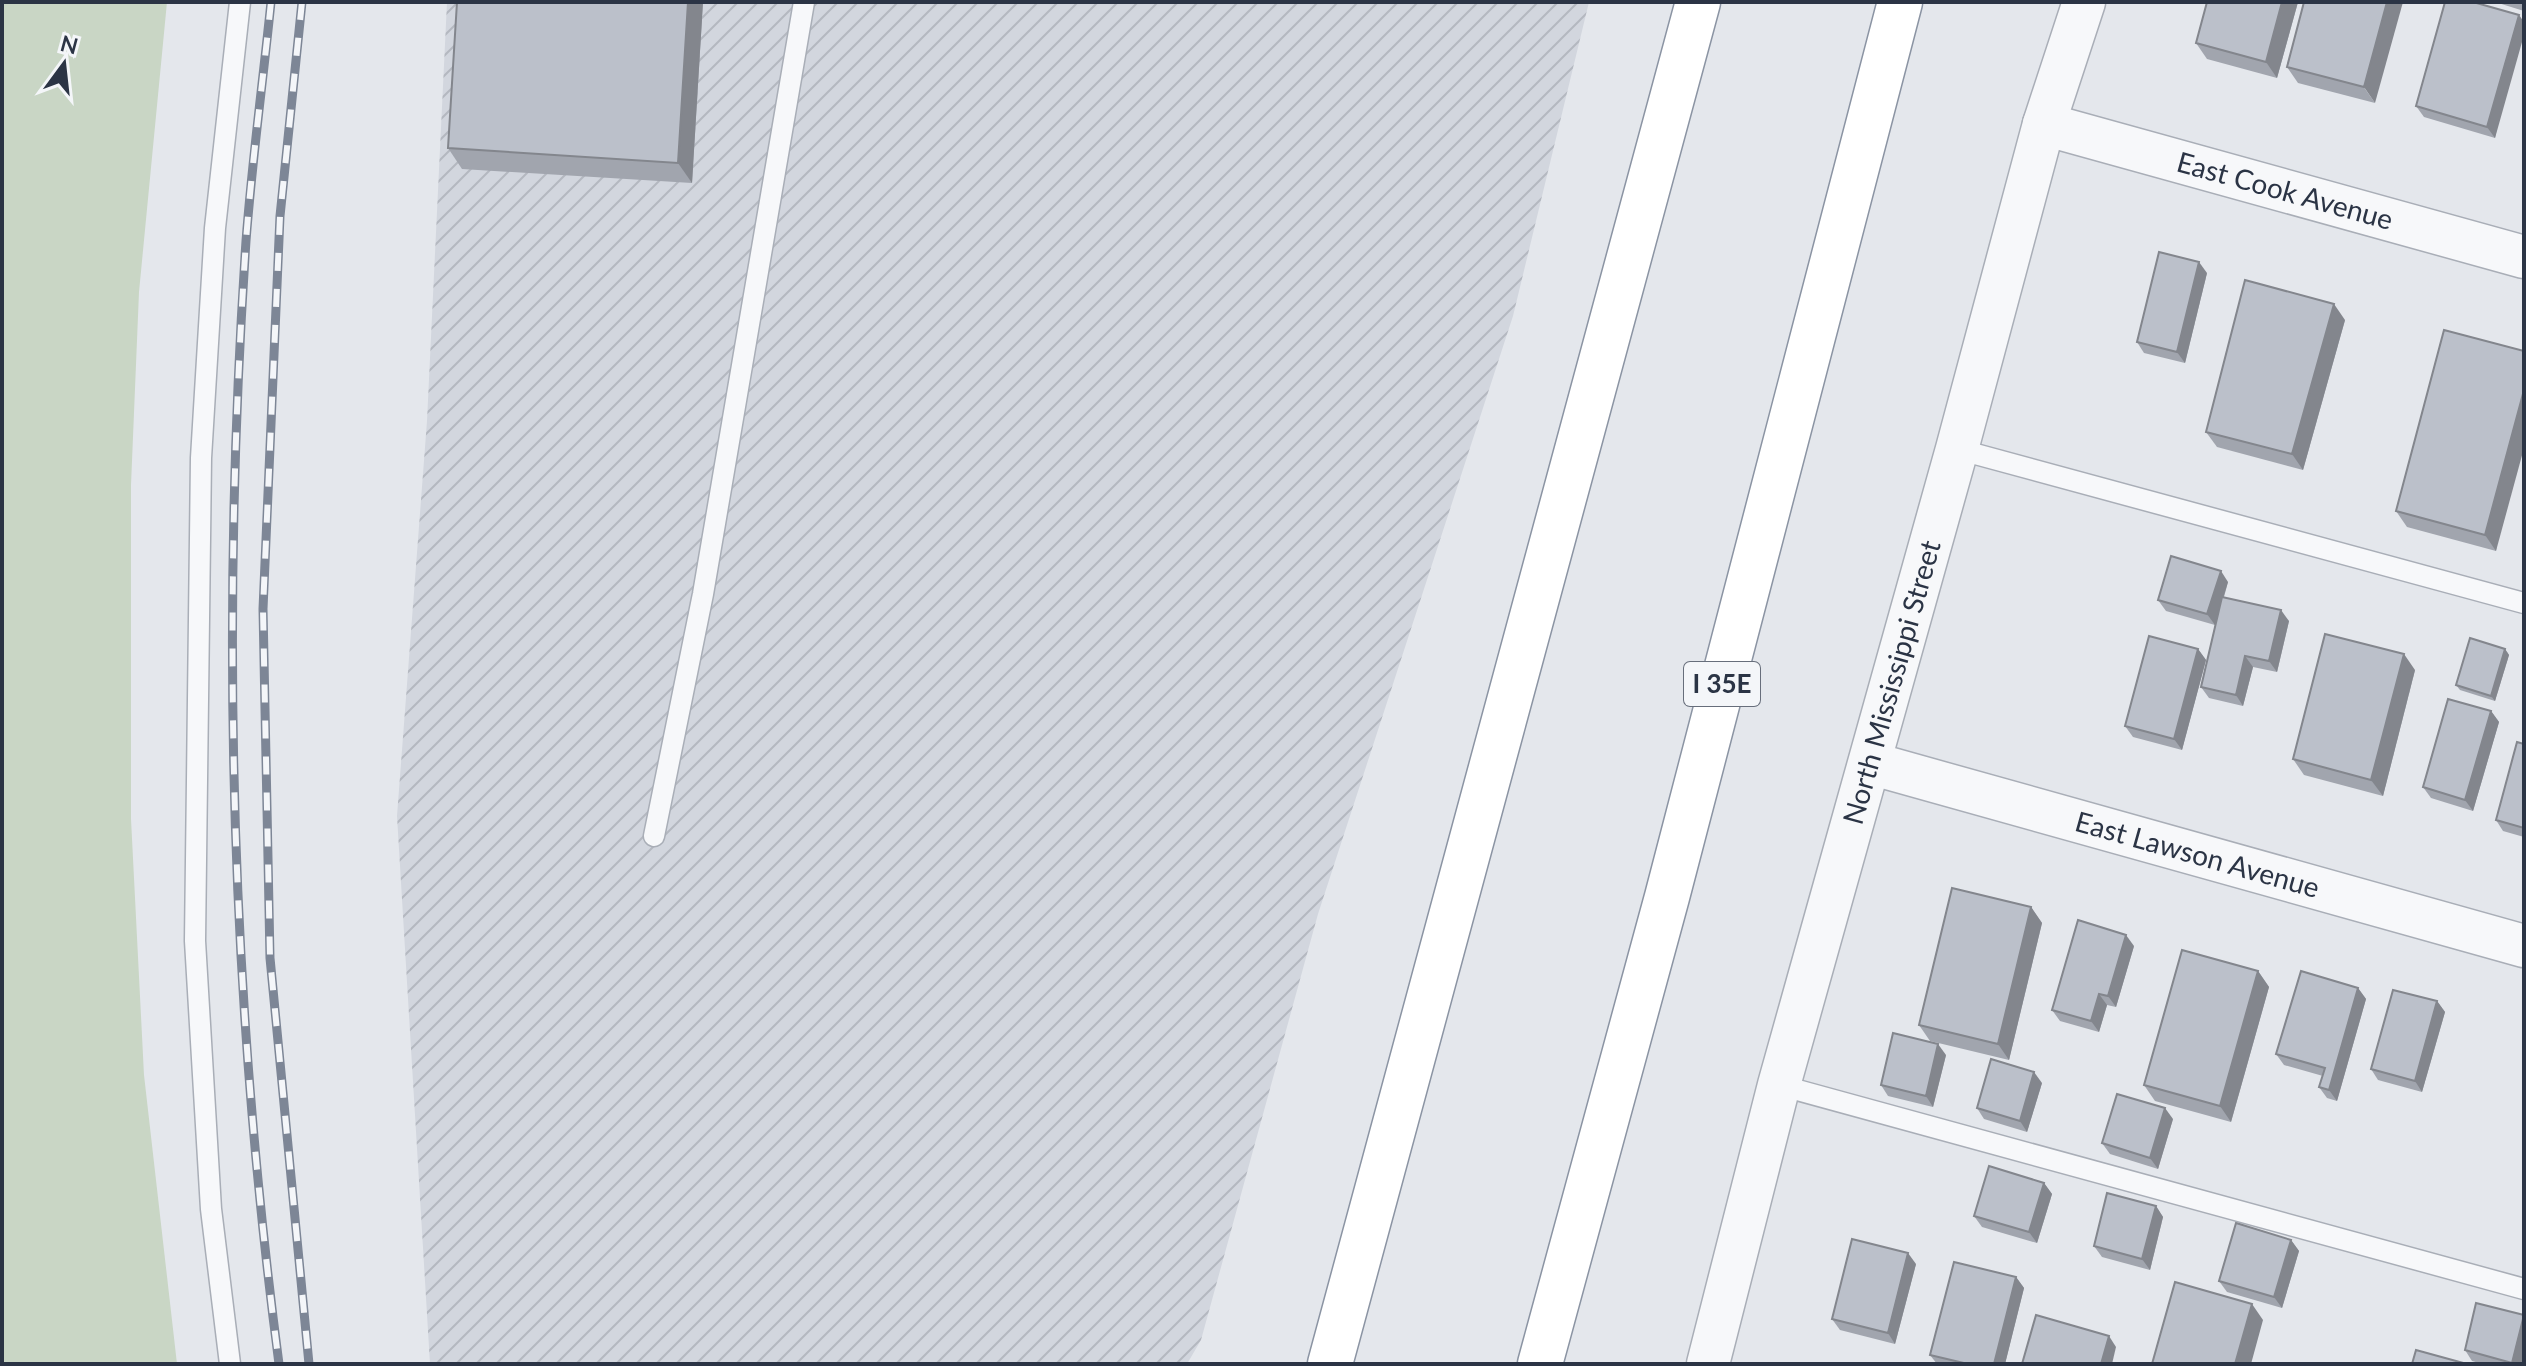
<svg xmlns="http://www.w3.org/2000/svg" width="2526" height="1366" font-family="Lato,sans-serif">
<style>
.industrial{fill:url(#industrial-furrows)}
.green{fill:#c9d6c5}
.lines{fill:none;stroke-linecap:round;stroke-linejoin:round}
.lane-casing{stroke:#a9aeb7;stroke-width:23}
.street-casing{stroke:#a9aeb7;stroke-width:45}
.highway-casing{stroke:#8b94a3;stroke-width:47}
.lane{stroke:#f7f8fa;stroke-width:20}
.street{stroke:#f7f8fa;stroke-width:42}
.highway{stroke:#fff;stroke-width:44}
.rail-casing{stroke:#7d8696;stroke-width:9}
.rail{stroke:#f4f6f9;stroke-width:6;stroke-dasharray:18;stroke-linecap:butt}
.wall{fill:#a1a5ae}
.shaded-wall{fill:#83868d}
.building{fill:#bbc0ca;stroke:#83868d;stroke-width:2}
.labels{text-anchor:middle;stroke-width:7;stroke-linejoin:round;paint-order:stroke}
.shield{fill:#f4f6f9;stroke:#676e7b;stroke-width:2}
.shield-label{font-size:26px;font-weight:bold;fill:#2b3445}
.street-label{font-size:28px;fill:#2b3445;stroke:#f4f6f9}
</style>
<defs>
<pattern id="industrial-furrows" width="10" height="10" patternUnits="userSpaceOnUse" patternTransform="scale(2)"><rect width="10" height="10" fill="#d2d6de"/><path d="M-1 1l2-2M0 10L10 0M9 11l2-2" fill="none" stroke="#b4b8c0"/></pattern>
</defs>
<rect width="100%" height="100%" fill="#e4e7ec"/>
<!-- industrial -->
<polygon class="industrial" points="447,2 1589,2 1513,316 1318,914 1201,1340 1187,1364 430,1364 397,816 427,421"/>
<!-- green -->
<polygon class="green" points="2,2 167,2 139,292 131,485 131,819 144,1075 177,1364 2,1364"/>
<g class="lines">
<defs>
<g id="lane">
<polyline points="1957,449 2524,603"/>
<polyline points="654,836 703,594 804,2"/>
<polyline points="1779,1085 2524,1289"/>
<polyline points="230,1364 211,1209 195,941 201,458 215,228 240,2"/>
</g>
<g id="street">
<path id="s1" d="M2044,124L2524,257"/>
<path id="s2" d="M1870,763L2524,946"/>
<path id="s3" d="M1708,1364L1779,1085L1957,449L2044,124L2084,2"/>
</g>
<g id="highway">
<polyline points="1330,1364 1698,2"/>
<polyline points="1540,1364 1667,897 1900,2"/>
</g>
</defs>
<!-- lane casing -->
<use href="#lane" class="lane-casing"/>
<!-- street casing -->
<use href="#street" class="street-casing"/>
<!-- highway casing -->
<use href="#highway" class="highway-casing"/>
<!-- lane -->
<use href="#lane" class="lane"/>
<!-- street -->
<use href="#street" class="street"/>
<!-- highway -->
<use href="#highway" class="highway"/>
<defs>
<g id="rail">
<path d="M271,2C263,81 252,161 246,241C221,615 230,992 279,1364"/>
<polyline points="302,2 280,216 263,609 270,958 309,1364"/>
</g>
</defs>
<!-- rail casing -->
<use href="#rail" class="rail-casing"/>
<!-- rail -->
<use href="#rail" class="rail"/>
</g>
<!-- wall -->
<g class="wall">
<polygon points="703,2 692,183 462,169 448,148"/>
<polygon points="2207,2 2298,2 2277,78 2207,59 2196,43"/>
<polygon points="2304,2 2375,103 2298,83 2287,67"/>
<polygon points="2495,2 2524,2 2524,11"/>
<polygon points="2519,15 2495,138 2424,117 2416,106"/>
<polygon points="2207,273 2185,363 2144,353 2137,342"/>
<polygon points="2345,320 2303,470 2217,447 2206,432"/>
<polygon points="2524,351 2496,551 2407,527 2396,511"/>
<polygon points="2228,582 2224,597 2289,621 2277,672 2253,667 2243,706 2209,698 2201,687 2215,625 2166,611 2158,600"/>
<polygon points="2198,649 2206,660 2182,750 2133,737 2125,726"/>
<polygon points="2505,649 2509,655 2495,701 2460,690 2456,685"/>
<polygon points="2415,670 2383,796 2304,775 2293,759"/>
<polygon points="2491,711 2499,722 2473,811 2431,798 2423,787"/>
<polygon points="2524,744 2524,837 2503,831 2496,820"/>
<polygon points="2031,907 2042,923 2009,1060 1930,1041 1919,1025"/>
<polygon points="2134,946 2116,1007 2107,1005 2099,1032 2060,1021 2052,1010"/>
<polygon points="2258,971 2269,987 2231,1122 2155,1101 2144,1085"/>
<polygon points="2358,988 2366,999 2337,1101 2327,1098 2319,1087 2323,1076 2284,1065 2276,1054"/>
<polygon points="2437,1001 2445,1012 2422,1092 2378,1080 2371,1069"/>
<polygon points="1946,1055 1933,1107 1888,1096 1881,1085"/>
<polygon points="2042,1083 2027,1132 1984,1119 1977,1108"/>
<polygon points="2173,1119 2158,1169 2110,1154 2102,1143"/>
<polygon points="2044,1183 2052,1194 2037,1243 1982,1227 1974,1216"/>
<polygon points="2156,1206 2163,1217 2150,1270 2102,1257 2094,1246"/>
<polygon points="2291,1240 2299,1251 2282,1308 2227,1292 2219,1281"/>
<polygon points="1916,1264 1895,1344 1840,1330 1832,1319"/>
<polygon points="2016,1277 2024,1288 2005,1364 1937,1364 1930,1355"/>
<polygon points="2524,1315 2524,1356 2522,1364 2483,1364 2472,1361 2465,1350"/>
</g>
<!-- shaded-wall -->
<g class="shaded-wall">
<polygon points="688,2 703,2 692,183 678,163"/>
<polygon points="2282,2 2298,2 2277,78 2266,62"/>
<polygon points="2387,2 2403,2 2375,103 2364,87"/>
<polygon points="2519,15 2524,22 2524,35 2495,138 2487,127"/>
<polygon points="2199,262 2207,273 2185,363 2177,352"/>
<polygon points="2334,304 2345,320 2303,470 2292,454"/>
<polygon points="2524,390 2524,448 2496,551 2485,535"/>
<polygon points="2221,571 2228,582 2215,625 2207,614"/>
<polygon points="2281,610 2289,621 2277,672 2269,661"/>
<polygon points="2198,649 2206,660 2182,750 2174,739"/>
<polygon points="2505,649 2509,655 2495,701 2491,696"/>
<polygon points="2404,654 2415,670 2383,796 2371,780"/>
<polygon points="2245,656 2253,667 2243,706 2236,695"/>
<polygon points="2491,711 2499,722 2473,811 2465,800"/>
<polygon points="2031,907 2042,923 2009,1060 1998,1044"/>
<polygon points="2126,935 2134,946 2116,1007 2108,996"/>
<polygon points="2258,971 2269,987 2231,1122 2220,1106"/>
<polygon points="2358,988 2366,999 2337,1101 2329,1090"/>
<polygon points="2099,994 2107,1005 2099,1032 2091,1021"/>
<polygon points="2437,1001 2445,1012 2422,1092 2415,1081"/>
<polygon points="1938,1044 1946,1055 1933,1107 1926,1096"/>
<polygon points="2034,1072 2042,1083 2027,1132 2020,1121"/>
<polygon points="2165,1108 2173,1119 2158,1169 2150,1158"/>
<polygon points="2044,1183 2052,1194 2037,1243 2029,1232"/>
<polygon points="2156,1206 2163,1217 2150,1270 2142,1259"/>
<polygon points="2291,1240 2299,1251 2282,1308 2274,1297"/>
<polygon points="1908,1253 1916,1264 1895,1344 1888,1333"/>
<polygon points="2016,1277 2024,1288 2005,1364 1994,1364"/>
<polygon points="2252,1304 2263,1320 2251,1364 2235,1364"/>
<polygon points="2524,1315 2524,1356 2522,1364 2512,1364 2512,1363"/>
<polygon points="2109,1336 2116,1347 2112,1364 2101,1364"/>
</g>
<!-- building -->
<g class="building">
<polygon points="457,2 688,2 678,163 448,148"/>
<polygon points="2207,2 2282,2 2266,62 2196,43"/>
<polygon points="2304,2 2387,2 2364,87 2287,67"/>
<polygon points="2445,2 2473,2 2519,15 2487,127 2416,106"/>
<polygon points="2159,252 2199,262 2177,352 2137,342"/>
<polygon points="2245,280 2334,304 2292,454 2206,432"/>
<polygon points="2444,330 2524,351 2524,390 2485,535 2396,511"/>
<polygon points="2171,556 2221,571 2207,614 2158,600"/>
<polygon points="2222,597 2281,610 2269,661 2245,656 2236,695 2201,687"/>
<polygon points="2325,634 2404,654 2371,780 2293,759"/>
<polygon points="2149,636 2198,649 2174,739 2125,726"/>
<polygon points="2470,638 2505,649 2491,696 2456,685"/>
<polygon points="2448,699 2491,711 2465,800 2423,787"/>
<polygon points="2517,742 2524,744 2524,828 2496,820"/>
<polygon points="1952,888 2031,907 1998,1044 1919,1025"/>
<polygon points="2078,920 2126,935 2108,996 2099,994 2091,1021 2052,1010"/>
<polygon points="2182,950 2258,971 2220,1106 2144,1085"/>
<polygon points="2301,971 2358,988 2329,1090 2319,1087 2325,1068 2276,1054"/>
<polygon points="2393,990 2437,1001 2415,1081 2371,1069"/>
<polygon points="1893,1033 1938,1044 1926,1096 1881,1085"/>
<polygon points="1991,1059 2034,1072 2020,1121 1977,1108"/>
<polygon points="2117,1094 2165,1108 2150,1158 2102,1143"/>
<polygon points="1989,1166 2044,1183 2029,1232 1974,1216"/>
<polygon points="2107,1193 2156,1206 2142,1259 2094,1246"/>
<polygon points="2236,1223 2291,1240 2274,1297 2219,1281"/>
<polygon points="1852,1239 1908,1253 1888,1333 1832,1319"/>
<polygon points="1954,1262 2016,1277 1994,1364 1968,1364 1930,1355"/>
<polygon points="2175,1282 2252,1304 2235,1364 2152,1364"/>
<polygon points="2476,1303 2524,1315 2512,1363 2465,1350"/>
<polygon points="2036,1315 2109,1336 2101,1364 2022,1364"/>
<polygon points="2416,1350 2467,1364 2412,1364"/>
</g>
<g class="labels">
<!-- shield labels -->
<rect class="shield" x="1684" y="662" width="76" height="44" rx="6"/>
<g class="shield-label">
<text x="1722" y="693">I 35E</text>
</g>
<!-- street labels -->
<g class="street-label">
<text dy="10" stroke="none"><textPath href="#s1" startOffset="250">East Cook Avenue</textPath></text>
<text dy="10" stroke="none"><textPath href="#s3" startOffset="706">North Mississippi Street</textPath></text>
<text dy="10" stroke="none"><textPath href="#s2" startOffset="340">East Lawson Avenue</textPath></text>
</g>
</g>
<!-- border -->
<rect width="2526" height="1366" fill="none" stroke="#2b3445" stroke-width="8"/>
<!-- north arrow -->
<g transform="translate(64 64) rotate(15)" stroke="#f4f6f9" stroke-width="6" paint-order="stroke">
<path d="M0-6L14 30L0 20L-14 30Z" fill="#2b3445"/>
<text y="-12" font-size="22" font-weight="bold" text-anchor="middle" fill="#2b3445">N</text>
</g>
</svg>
